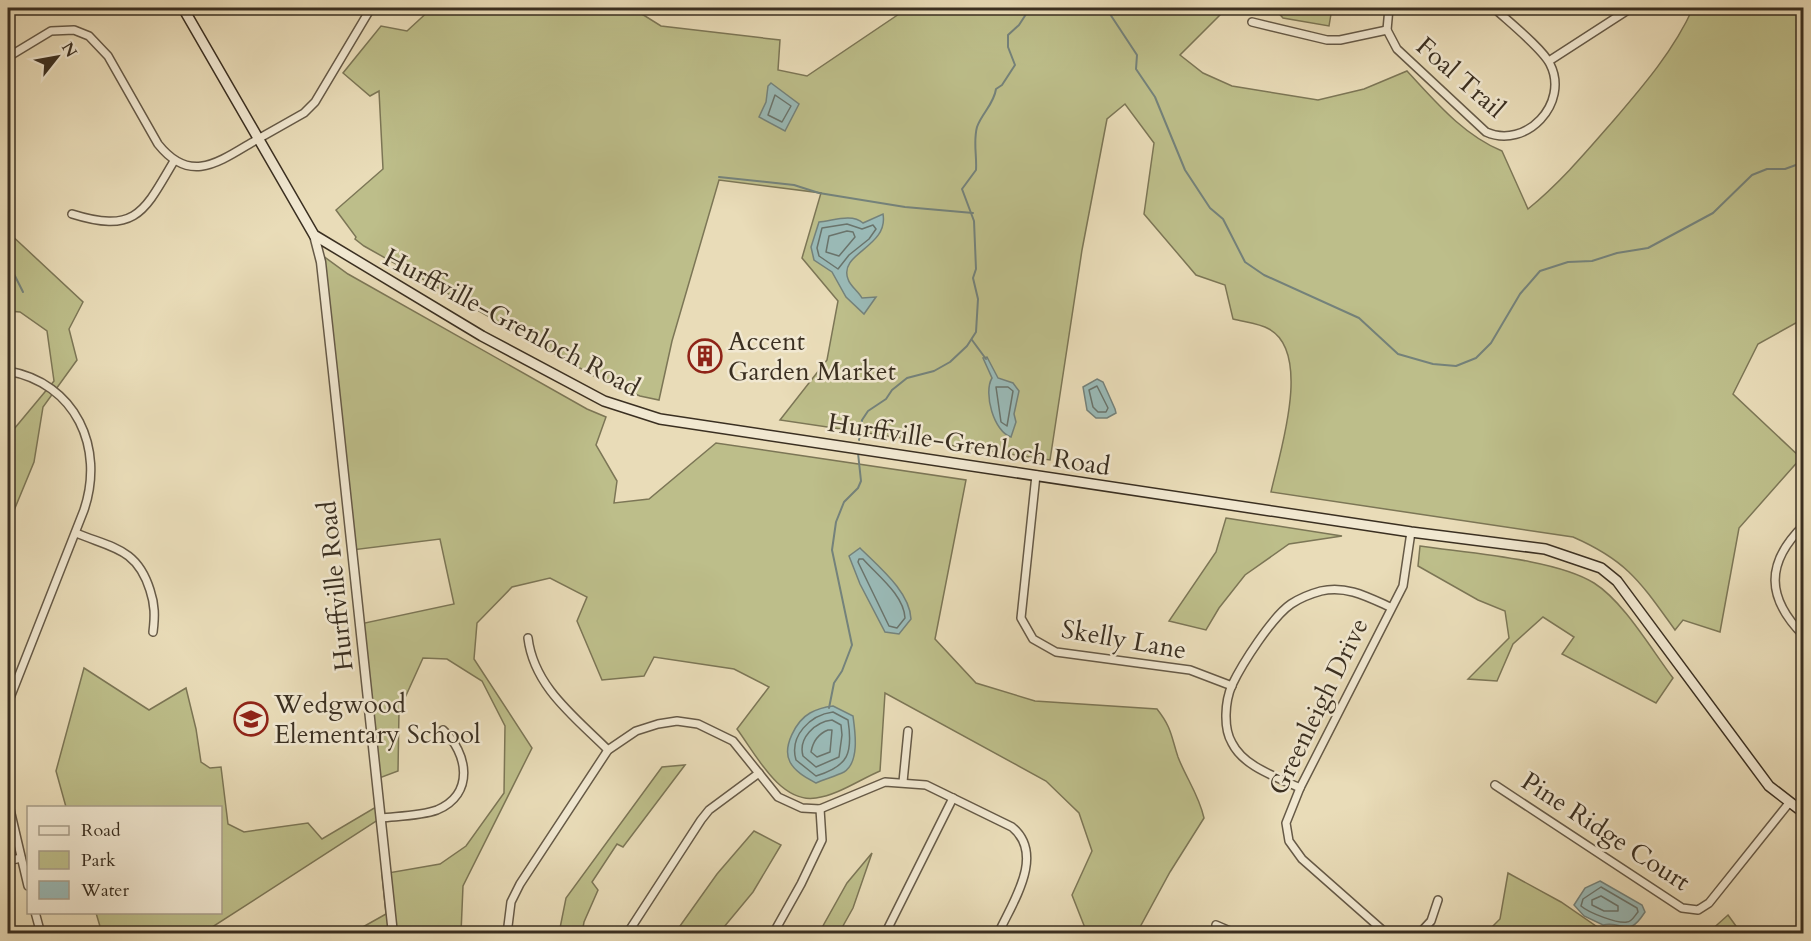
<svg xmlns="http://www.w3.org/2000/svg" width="1811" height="941" font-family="Cardo,serif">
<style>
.green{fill:#bdbe8a;stroke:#7c7656;stroke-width:1.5}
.water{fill:#9abab7;stroke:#74827b;stroke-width:1.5}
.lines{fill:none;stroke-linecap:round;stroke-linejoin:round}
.shore{stroke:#6a746c;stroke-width:1.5}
.stream{stroke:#74827b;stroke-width:2}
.minor-casing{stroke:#665a47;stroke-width:10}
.tertiary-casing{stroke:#665a47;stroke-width:11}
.secondary-casing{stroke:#3a2f21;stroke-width:12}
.minor{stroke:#f1e8d1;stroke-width:7}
.tertiary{stroke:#f1e8d1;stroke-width:8}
.secondary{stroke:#f1e8d1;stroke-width:9}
.labels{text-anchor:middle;stroke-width:5;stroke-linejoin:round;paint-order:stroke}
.street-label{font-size:26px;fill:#3a2f21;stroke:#f1e8d1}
.poi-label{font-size:26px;fill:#3a2f21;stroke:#f1e8d1;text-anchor:start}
</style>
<rect width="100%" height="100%" fill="#e9dcb8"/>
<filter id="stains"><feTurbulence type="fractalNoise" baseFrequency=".00333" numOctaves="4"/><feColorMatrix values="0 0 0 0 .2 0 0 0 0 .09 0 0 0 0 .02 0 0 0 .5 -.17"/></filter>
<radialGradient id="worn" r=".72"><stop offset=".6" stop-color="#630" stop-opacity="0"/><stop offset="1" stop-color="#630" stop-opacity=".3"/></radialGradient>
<!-- green -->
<g class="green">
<path d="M432,8H637V11L661,26L780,40L778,70L807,76L908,8H1227L1180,55L1203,73L1232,86L1318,100L1364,89L1407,71C1435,101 1463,135 1502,151L1528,209C1561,182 1587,151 1614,120C1644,85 1674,50 1693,8H1803V319L1758,344L1733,394L1801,458L1739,528L1720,632L1683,620L1675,630C1641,583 1628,561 1573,537L1271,492C1279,455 1313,353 1269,329C1259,323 1244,322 1233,319L1225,285L1196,275L1144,214L1154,143L1125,104L1107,119L1082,250L1050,460L780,420L827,360L838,301L802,258L821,193L719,180L672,341L659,400L640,396L601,380L364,246L355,239L356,237L336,210L383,169L379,91L370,96L343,73L381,26L407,31Z"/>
<polygon points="1274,8 1332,8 1329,26 1283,18"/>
<polygon points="8,232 83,302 69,329 77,360 43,407 34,462 8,525 8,426 14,429 54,381 47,331 20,312 8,311"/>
<path d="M319,253L348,274L587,409L606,417L596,445L617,481L614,503L649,499L716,443L966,480L935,639L976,683L1035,701L1157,709C1172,728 1171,736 1178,757C1186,778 1199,795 1204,818L1170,872L1140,927L1135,933H1087L1072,895L1092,851L1079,813L1046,781L885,693L880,771C859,780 838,795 816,798C780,804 755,753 737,729L769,687L734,669L654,657L644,676L602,680L577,621L587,597L550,578L512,587L477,623L474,659L532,748L463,886L461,933H352L386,914L382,874L440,864L466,846L504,793L505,726L482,681L447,659L423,658L399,711L398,771L374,780L360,624L454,604L440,539L352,550Z"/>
<polygon points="1226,518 1342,536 1289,544 1245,575 1219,608 1206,630 1169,621 1216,552"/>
<path d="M1420,546C1467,553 1556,559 1594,583C1624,602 1651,649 1673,678L1656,703L1562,654L1574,637L1543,617L1513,644L1497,681L1468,679L1509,638L1505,611L1478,600L1418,566Z"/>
<polygon points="84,668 149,710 186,688 196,729 201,762 210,768 221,767 228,824 244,832 308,823 322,839 376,807 378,820 203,933 102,933 96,913 220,912 220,808 66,807 56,771"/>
<polygon points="685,765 623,847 617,844 592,882 598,890 584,922 582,933 559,933 566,898 662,767"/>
<polygon points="754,831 781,845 753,892 719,933 675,933 717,874"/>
<polygon points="872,853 853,908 839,933 819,933 847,883"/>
<polygon points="1508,873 1561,902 1606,933 1486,933 1500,919"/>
<polygon points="1728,915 1741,933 1708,933"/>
</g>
<!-- water -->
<g class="water">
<polygon points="771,83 799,104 785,131 759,117 766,102 768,86"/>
<path d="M883,214C889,247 838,253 848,279C850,286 858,291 862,298L876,297L864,314L846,297L832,272L814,260L811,247L819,222C832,221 852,213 863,223Z"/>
<path d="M987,357L998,378L1013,383L1019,391L1014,414L1016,422L1011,437C994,432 983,393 992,378L983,358Z"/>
<polygon points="1097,379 1103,382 1115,409 1116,413 1107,418 1096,418 1087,410 1083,387"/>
<path d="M860,548C879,567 910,592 911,619L899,634L885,632L860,584L849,556Z"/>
<path d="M833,706L853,716C855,731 860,762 844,772C836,776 825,779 816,783C807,778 795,772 790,762C782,747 796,721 810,713C817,709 825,707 833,706Z"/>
<path d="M1600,881L1642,905L1645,912C1627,940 1624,920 1603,925L1584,916L1574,905L1585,888Z"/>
</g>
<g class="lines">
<!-- shore -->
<g class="shore">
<polygon points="775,95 791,106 782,122 768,115"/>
<polygon points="847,224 862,229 873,225 876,229 869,239 849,255 838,269 819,256 817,248 822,228"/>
<polygon points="847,231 853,232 855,237 839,256 826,252 829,236"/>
<polygon points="1097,386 1108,408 1106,412 1098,412 1093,407 1089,390"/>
<polygon points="996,387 1008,387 1013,391 1007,426 1001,422"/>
<path d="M859,559H863C877,575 904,595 905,618L897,628L889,626L858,562Z"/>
<path d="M833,712L848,720C853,753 849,766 816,776L796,760C789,736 810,715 833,712Z"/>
<path d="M832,720L841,725L842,735L839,757L816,767L803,756C798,738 815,722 832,720Z"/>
<path d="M828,730H832L830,752L817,757L811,752C813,741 818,734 828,730Z"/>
<path d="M1601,887L1637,908L1638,912C1635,915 1632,922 1627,922C1618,924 1589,913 1581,906L1583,899Z"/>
<polygon points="1601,896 1618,906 1618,911 1604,911 1592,905 1592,900"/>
</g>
<!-- stream -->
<g class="stream">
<polyline points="1106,8 1137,55 1136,69 1155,97 1185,170 1210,208 1223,219 1245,262 1264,275 1359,318 1398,354 1433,364 1456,366 1476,358 1491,343 1520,294 1540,271 1568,262 1592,261 1617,253 1648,248 1713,213 1752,175 1767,169 1785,169 1804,162"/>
<polyline points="719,177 794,185 819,193 905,207 973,213"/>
<polyline points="8,262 23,292"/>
<polyline points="972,340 986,359"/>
<path d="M859,440L862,420L868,411L886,399L892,390L907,378L934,371L950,362L967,346L976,332L978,299L973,278L976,269L974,221L962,189L976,170C977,155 973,142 977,127C982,113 994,104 996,89L1002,85L1015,65L1008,47V35L1019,25L1030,8"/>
<polyline points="829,708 834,683 842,671 852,645 832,550 836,522 844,502 858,488 861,481 858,453"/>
</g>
<defs>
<g id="minor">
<path d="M1389,8L1387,30L1397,49L1486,132C1526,150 1570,103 1550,64C1543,49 1508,21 1494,8"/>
<polyline points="1252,22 1327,40 1340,40 1387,30"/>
<path d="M8,57L51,31L74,30L89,36L108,56L158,144C189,183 216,164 251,143C269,133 286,123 304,113L315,102L371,8"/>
<polyline points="1549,61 1631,8"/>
<path d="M72,214C136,234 144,212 174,161"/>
<path d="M8,371C76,383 105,448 84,510L8,703"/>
<polyline points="1036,475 1021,618 1033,639 1056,652 1190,670 1232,686"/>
<path d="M1804,525C1765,563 1766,598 1804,636"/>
<path d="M76,533C112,548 137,548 150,590C155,605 155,616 153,632"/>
<path d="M528,638C534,687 575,717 608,750"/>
<polyline points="903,782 908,731"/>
<polyline points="1495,785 1682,908 1698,910 1709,903 1789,803"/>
<path d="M1300,788C1277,777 1244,767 1232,743C1223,728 1225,701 1232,685C1242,664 1272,617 1291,604C1300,598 1310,594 1321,591C1346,585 1368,597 1390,607"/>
<polyline points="8,801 28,886"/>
<path d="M381,818C399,816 420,816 437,810C475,794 468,753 443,730"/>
<polyline points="8,861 21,858"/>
<polyline points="35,912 41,934"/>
<polyline points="1216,925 1237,934"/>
<path d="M507,934L511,902L520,884L608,750L636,731L658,724L677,721L698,724L733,741L778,797L802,808L820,809L885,782L926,785L1012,827C1046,855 1012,903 998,934"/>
<polyline points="627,934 701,820 709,810 759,773"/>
<polyline points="773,934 801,884 822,840 820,809"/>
<polyline points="885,934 953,798"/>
<polyline points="1387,934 1302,859 1289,841 1286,823 1300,788 1403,586 1411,532"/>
<polyline points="1419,934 1431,921 1438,900"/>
</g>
<polyline id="tertiary" points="314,235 321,262 333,372 393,934"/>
<polyline id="secondary" points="183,8 314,235 482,336 604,401 660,419 1411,532 1545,549 1601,568 1617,581 1769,786 1804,813"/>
</defs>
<!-- minor casing -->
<use href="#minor" class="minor-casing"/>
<!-- tertiary casing -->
<use href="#tertiary" class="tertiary-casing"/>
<!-- secondary casing -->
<use href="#secondary" class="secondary-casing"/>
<!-- minor -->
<use href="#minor" class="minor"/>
<!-- tertiary -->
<use href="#tertiary" class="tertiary"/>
<!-- secondary -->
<use href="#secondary" class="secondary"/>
</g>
<!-- icons -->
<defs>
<symbol id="building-ring" viewBox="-11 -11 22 22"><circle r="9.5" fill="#f1e8d1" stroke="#8f2418" stroke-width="1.5"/><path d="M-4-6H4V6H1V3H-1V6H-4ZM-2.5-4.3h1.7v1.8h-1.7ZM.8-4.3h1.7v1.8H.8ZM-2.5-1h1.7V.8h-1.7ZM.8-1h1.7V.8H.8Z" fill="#8f2418"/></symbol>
<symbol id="school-ring" viewBox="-11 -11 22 22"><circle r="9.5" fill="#f1e8d1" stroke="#8f2418" stroke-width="1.5"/><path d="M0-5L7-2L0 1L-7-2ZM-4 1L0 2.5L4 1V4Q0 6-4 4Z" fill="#8f2418"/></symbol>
</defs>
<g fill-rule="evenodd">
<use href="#building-ring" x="686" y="337" width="38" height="38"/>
<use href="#school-ring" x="232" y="700" width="38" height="38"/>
</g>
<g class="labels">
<!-- street labels -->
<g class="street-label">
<text transform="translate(1461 77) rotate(41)" y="9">Foal Trail</text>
<text transform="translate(512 322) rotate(28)" y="9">Hurffville-Grenloch Road</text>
<text transform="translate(969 444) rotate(9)" y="9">Hurffville-Grenloch Road</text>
<text transform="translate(335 586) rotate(-96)" y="9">Hurffville Road</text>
<text transform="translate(1124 639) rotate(10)" y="9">Skelly Lane</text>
<text transform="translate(1318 706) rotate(-64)" y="9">Greenleigh Drive</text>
<text transform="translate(1606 831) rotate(33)" y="9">Pine Ridge Court</text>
</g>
<!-- poi labels -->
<g class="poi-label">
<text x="728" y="350">Accent<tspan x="728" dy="30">Garden Market</tspan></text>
<text x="274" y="713">Wedgwood<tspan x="274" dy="30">Elementary School</tspan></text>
</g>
</g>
<!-- margin -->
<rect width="1811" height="941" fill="none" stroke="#e9dcb8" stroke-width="30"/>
<rect x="9" y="9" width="1793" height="923" fill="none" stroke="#3a2f21" stroke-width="3"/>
<rect x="15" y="15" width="1781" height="911" fill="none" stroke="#3a2f21" stroke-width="1.5"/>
<!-- legend -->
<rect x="27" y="806" width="195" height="108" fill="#f1e8d1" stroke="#a89e8b" stroke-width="1.5"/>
<rect x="39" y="826" width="30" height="9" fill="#f1e8d1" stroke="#a89e8b" stroke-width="1.5"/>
<text x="81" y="836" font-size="18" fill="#3a2f21">Road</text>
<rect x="39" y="851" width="30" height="18" fill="#bdbe8a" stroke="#a89e8b" stroke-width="1.5"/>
<text x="81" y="866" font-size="18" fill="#3a2f21">Park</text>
<rect x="39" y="881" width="30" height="18" fill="#9abab7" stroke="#a89e8b" stroke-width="1.5"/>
<text x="81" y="896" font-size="18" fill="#3a2f21">Water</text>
<!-- north arrow -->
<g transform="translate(57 57) rotate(59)" stroke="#f1e8d1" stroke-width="4.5" paint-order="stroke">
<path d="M0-4.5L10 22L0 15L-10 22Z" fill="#3a2f21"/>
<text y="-9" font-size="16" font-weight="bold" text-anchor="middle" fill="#3a2f21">N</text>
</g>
<rect width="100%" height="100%" filter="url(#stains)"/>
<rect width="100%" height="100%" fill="url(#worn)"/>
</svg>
